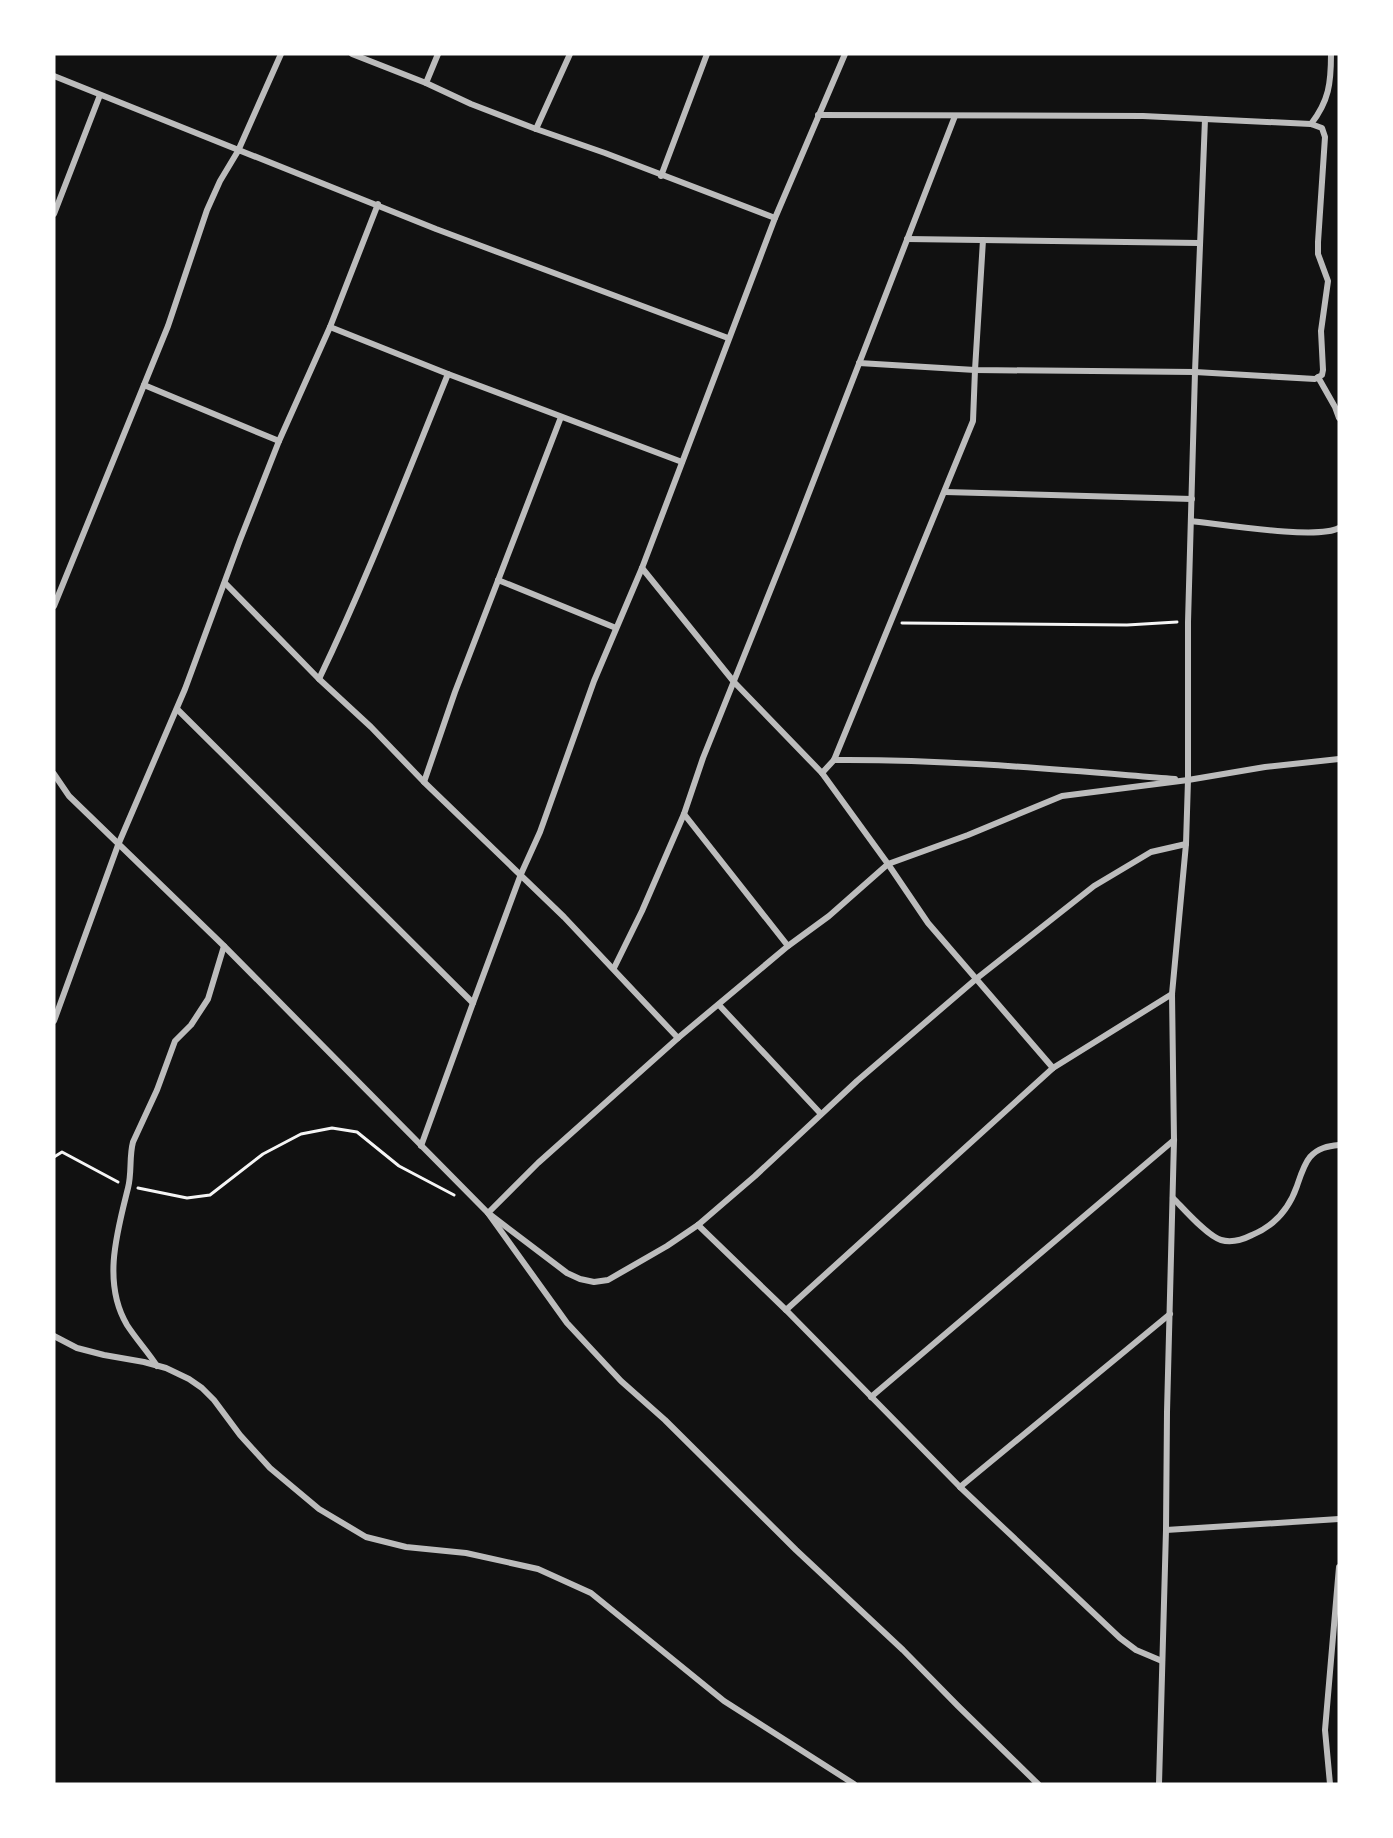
<svg xmlns="http://www.w3.org/2000/svg" width="1393" height="1838" font-family="Figtree,sans-serif">
<style>
.lines{fill:none;stroke-linecap:round;stroke-linejoin:round}
.path{stroke:#f5f5f5;stroke-width:3}
.minor{stroke:#bcbcbc;stroke-width:6}
</style>
<rect width="100%" height="100%" fill="#111"/>
<g class="lines">
<!-- path -->
<g class="path">
<polyline points="902,623 1127,625 1177,622"/>
<polyline points="54,1157 62,1152 118,1182"/>
<polyline points="138,1188 187,1198 210,1195 263,1154 301,1134 332,1128 357,1132 399,1166 454,1195"/>
</g>
<!-- minor -->
<g class="minor">
<polyline points="352,54 426,83 471,104 536,129 605,153 775,218"/>
<polyline points="54,76 436,229 728,338"/>
<polyline points="426,83 438,54"/>
<polyline points="818,115 1143,116 1311,124 1322,128 1325,137 1318,242 1318,254 1328,281 1321,331 1323,370 1322,375 1315,379 1195,372 975,370 859,363"/>
<path d="M1311,124C1329,101 1331,83 1331,54"/>
<polyline points="536,129 570,54"/>
<polyline points="661,176 707,54"/>
<polyline points="54,214 100,95"/>
<polyline points="907,239 1199,243"/>
<polyline points="330,327 448,374 682,462"/>
<polyline points="1318,377 1335,407 1339,418"/>
<polyline points="144,385 279,441"/>
<polyline points="945,492 1192,499"/>
<path d="M1191,521C1220,524 1317,540 1339,528"/>
<polyline points="642,568 734,682 822,773 888,864 928,923 1053,1068"/>
<polyline points="498,580 616,628"/>
<polyline points="225,583 319,679 371,727 424,782 564,917 678,1038"/>
<polyline points="54,606 168,326 207,210 220,181 238,151 281,54"/>
<path d="M319,679C367,579 406,477 448,374"/>
<polyline points="177,709 473,1003"/>
<path d="M834,760C948,759 1062,770 1175,779"/>
<polyline points="822,773 834,760 973,421 975,370 983,240"/>
<polyline points="54,774 69,796 224,946 488,1213 567,1273 580,1279 594,1282 608,1280 667,1246 698,1225 755,1176 857,1081 976,979 1094,886 1151,852 1186,844"/>
<polyline points="424,782 455,692 561,417"/>
<polyline points="684,814 788,946"/>
<polyline points="614,968 642,911 684,814 703,758 791,539 955,116"/>
<polyline points="719,1005 821,1114"/>
<polyline points="54,1021 118,845 185,689 240,540 279,441 330,327 378,204"/>
<polyline points="421,1146 473,1003 521,874 540,832 594,681 642,568 775,218 845,54"/>
<path d="M1173,1198C1183,1208 1207,1236 1221,1240C1231,1243 1242,1240 1252,1235C1274,1226 1289,1209 1297,1186C1300,1177 1304,1164 1310,1157C1318,1148 1328,1146 1339,1145"/>
<polyline points="698,1225 786,1310 960,1487 1120,1638 1136,1650 1162,1661"/>
<polyline points="786,1310 1053,1068 1172,994"/>
<polyline points="54,1336 77,1348 104,1355 144,1362 166,1368 189,1379 202,1388 214,1400 240,1435 270,1468 319,1509 366,1537 406,1547 466,1553 538,1569 591,1593 724,1701 854,1784"/>
<path d="M157,1366C148,1352 136,1339 127,1325C102,1283 117,1232 128,1188C132,1173 129,1157 133,1142L157,1090L175,1041L191,1025L208,999L224,946"/>
<polyline points="871,1397 1174,1140"/>
<polyline points="960,1487 1170,1314"/>
<polyline points="1166,1530 1339,1519"/>
<polyline points="1038,1784 958,1706 903,1650 796,1550 665,1420 621,1381 567,1323 488,1213 538,1163 678,1038 788,946 829,916 888,864 968,835 1062,796 1188,780 1265,767 1339,759"/>
<polyline points="1159,1784 1166,1530 1167,1412 1174,1140 1172,994 1186,844 1188,780 1188,622 1195,372 1205,119"/>
<polyline points="1330,1784 1325,1730 1339,1567"/>
</g>
</g>
<!-- border -->
<rect width="1393" height="1838" fill="none" stroke="#ffffff" stroke-width="111"/>
</svg>
